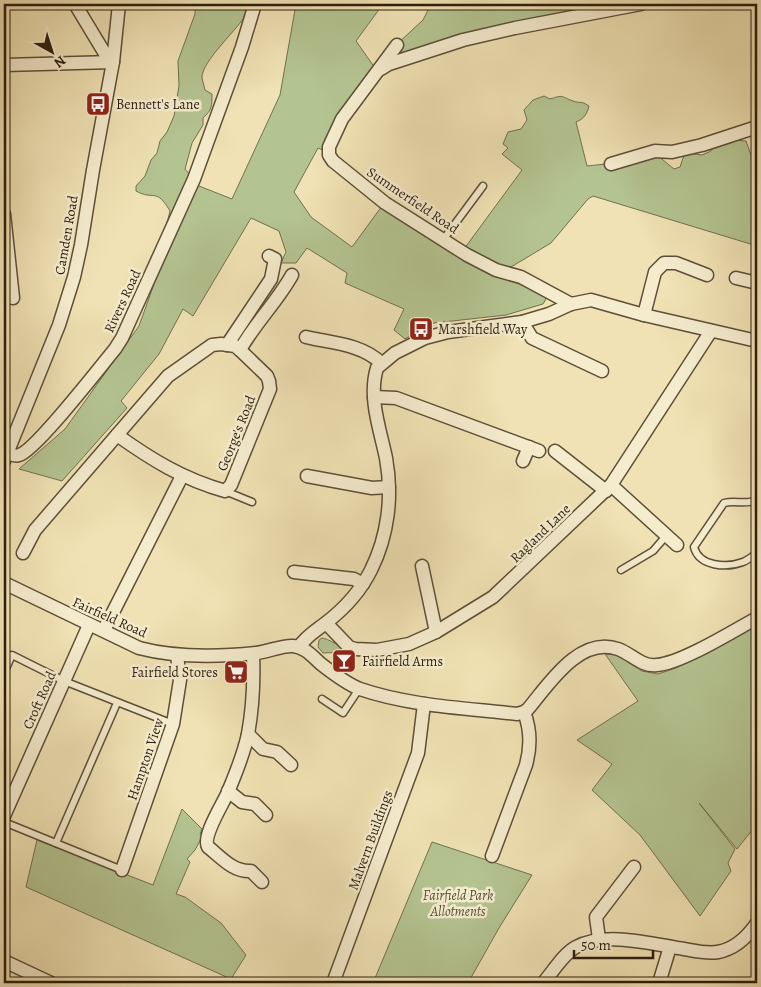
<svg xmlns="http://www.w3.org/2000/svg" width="761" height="987" font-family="Alegreya,serif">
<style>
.green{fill:#b4c491;stroke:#707150}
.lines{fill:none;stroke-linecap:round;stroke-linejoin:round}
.lane-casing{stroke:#5d4f38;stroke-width:9}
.street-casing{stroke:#5d4f38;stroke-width:15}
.lane{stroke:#f5ecce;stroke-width:6}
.street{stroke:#f5ecce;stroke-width:12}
.labels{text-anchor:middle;stroke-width:5;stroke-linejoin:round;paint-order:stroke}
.poi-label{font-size:14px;fill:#2c1e0e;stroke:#f5ecce;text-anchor:start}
.street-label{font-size:14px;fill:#2c1e0e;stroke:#f5ecce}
.park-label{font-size:14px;font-style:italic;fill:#555035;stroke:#f5ecce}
</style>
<rect width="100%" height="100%" fill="#f0e2b4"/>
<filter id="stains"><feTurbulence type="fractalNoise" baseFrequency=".004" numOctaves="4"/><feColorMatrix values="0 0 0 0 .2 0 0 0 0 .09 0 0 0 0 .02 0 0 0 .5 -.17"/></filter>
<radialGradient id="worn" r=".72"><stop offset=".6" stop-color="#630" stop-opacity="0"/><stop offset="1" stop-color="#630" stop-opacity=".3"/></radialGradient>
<!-- green -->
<g class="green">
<path d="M195,4H248L249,10C240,28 201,61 202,78C203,82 204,86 205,90L212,94C212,106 212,110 203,118V125L192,143L185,169L199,186L232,199L280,95L296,4H383L356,41L375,68L325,151L318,148L294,192L311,217L352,247L382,206L484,269L542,294L546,299L543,304L506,315L434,323L405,339L394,330L404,309L345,283L347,273L307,248L296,263H281L286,252L279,231L251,218L193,316L183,309L159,354L121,401L127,408L62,481L19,469L65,429L139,326L159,270L158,258L170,211C156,187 154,201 136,191V186L145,176L151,160L157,153L160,141L167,132L174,116L179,86L178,61L195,14Z"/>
<polygon points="431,4 614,4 398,58 401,50 396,45 423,20"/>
<path d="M544,96L550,99C565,94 561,97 573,101C581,104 580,100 589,106C587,114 584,119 576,122L587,166L605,164L610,171L657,155L674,169L680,167L683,158L687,153L702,155L711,151L714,146L732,140L746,141L757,172V246L593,196L588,199L551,243L511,267L494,265L464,249L522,170L502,154L508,148L503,144L508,132L521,129L527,120L524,110L533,100Z"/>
<polygon points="757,623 757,824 737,849 699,803 735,849 728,863 731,871 700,916 640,835 592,790 612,764 577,740 638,701 605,654 620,655 642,671 658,674 676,668 708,653"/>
<path d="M322,638C327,638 344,648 347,652L323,653L318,647L319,640Z"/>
<polygon points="182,809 202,829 200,834 203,835 195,850 187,859 190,862 176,894 185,897 221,923 246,955 231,979 26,887 37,840 153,885"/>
<polygon points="432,842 532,875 499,928 468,983 373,983"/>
</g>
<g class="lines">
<defs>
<g id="lane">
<polyline points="443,240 483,186"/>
<polyline points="225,491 252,502"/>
<path d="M757,500C746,505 735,500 724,503L694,547C699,567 727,568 743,562C748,560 753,556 757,553"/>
<polyline points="621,570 653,551 666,536"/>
<polyline points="4,673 12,655 64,681 173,724"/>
<polyline points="322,699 343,713 359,689"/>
<polyline points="4,822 122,870"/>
<polyline points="56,843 117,703"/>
</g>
<g id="street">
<polyline points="75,4 110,62"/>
<polyline points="397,45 342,119 329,147 329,155 333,161 385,203 467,255 496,270 521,277 571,304"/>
<polyline points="4,65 113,62"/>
<polyline points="381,69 389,64 463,40 515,28 641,4"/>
<polyline points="611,164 655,151 672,152 702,145 757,127"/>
<polyline points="4,214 13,298"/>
<polyline points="736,278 757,283"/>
<polyline points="644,315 655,272 664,263 676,263 707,275"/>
<polyline points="522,322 532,338 602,371"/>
<path d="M306,337C331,343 362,344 381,363"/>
<path d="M221,344L235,346L240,350L267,376L269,381L270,389L231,485L225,491C183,479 152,460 117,435L168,376L212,345Z"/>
<polyline points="227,345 271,279 275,259 269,256"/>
<path d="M240,350C255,323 277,302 292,275"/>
<polyline points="374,397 396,398 539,451"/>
<polyline points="555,451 606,491"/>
<path d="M8,452C12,454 14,457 19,455C35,451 100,367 115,349L122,338L194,179L242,47L255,4"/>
<polyline points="4,461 59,325 74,277 81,245 93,170 113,62 119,4"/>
<polyline points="523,461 529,447"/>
<polyline points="307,476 372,488 389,487"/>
<polyline points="611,485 677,545"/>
<polyline points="23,553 35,530 117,435"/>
<polyline points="422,566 436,632"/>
<polyline points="294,572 354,579 363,584"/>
<path d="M4,583L139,648C177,658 218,657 256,653C267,652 283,645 293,646C305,647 313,657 321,664C330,671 349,685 360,689C410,706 464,708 517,714L524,712L528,709C549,684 579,636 618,649C632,654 641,667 657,665C682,663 733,631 757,618"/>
<polyline points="326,623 349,647 355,649 377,650 409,644 436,632 493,597 611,485 711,331"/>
<polyline points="104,630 182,476"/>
<path d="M299,647C306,636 317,630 327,622C345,608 361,590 371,570C388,536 393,496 386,458C380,429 368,397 377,368L395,353L425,338L448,332L522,322L549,314L571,304L591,300L644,315L757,341"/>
<path d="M253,654C254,680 253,707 248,734C244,753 236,773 228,792C223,804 202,836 208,847C222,858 233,872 251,871L262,882"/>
<polyline points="248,734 263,749 277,752 291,765"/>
<polyline points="228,791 242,802 255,804 266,815"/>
<polyline points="4,816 89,625"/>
<path d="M492,856L526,765C531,747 531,730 524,712"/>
<polyline points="122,870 173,724 180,680 177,655"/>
<polyline points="599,939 596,917 634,867"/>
<polyline points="4,961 51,983"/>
<polyline points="333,983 418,753 424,704"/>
<path d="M543,983C553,972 563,954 576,947C606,931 652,944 684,949C695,951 707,954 718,952C735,949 748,936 757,923"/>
<polyline points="659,983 670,947"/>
</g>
</defs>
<!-- lane casing -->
<use href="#lane" class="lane-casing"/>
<!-- street casing -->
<use href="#street" class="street-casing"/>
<!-- lane -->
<use href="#lane" class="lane"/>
<!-- street -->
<use href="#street" class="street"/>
</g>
<!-- icons -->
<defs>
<symbol id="bus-square" viewBox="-11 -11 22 22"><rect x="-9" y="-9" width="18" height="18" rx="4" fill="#8f2418" stroke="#f5ecce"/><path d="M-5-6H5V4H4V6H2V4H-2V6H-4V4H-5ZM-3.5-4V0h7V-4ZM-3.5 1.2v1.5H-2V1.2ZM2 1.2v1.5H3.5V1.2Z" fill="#fff"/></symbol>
<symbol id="bar-square" viewBox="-11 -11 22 22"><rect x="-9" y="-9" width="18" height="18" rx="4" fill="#8f2418" stroke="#f5ecce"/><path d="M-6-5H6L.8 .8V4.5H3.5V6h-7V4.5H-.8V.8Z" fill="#fff"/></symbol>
<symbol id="supermarket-square" viewBox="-11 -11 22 22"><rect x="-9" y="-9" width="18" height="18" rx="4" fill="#8f2418" stroke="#f5ecce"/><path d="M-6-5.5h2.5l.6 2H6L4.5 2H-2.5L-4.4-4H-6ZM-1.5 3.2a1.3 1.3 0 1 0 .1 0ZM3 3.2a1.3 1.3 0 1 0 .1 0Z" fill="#fff"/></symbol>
</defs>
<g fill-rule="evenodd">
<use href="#bus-square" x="84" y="90" width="28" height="28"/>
<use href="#bus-square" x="407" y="315" width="28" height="28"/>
<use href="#bar-square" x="330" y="647" width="28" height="28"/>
<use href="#supermarket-square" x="222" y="658" width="28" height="28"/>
</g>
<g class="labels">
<!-- poi labels -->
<g class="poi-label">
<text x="116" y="109">Bennett's Lane</text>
<text x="438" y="334">Marshfield Way</text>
<text x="362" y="666">Fairfield Arms</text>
<text x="218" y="677" text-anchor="end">Fairfield Stores</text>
</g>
<!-- street labels -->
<g class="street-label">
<text transform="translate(413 200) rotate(34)" y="5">Summerfield Road</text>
<text transform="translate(66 235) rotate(-80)" y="5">Camden Road</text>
<text transform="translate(122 301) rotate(-65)" y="5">Rivers Road</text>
<text transform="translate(236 433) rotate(-68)" y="5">George's Road</text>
<text transform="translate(540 533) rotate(-44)" y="5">Ragland Lane</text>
<text transform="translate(110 617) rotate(24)" y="5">Fairfield Road</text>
<text transform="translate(39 700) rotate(-66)" y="5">Croft Road</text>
<text transform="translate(145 759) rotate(-71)" y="5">Hampton View</text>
<text transform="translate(370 840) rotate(-70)" y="5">Malvern Buildings</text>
</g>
<!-- park labels -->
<g class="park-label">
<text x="458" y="900">Fairfield Park<tspan x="458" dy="16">Allotments</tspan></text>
</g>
</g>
<!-- margin -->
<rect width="761" height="987" fill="none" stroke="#f0e2b4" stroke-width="20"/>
<rect x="5" y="5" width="751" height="977" fill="none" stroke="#2c1e0e" stroke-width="2.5"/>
<rect x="10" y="10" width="741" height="967" fill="none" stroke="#2c1e0e"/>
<!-- north arrow -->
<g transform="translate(52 52) rotate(141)" stroke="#f5ecce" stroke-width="4" paint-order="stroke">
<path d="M0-4L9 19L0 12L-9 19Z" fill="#2c1e0e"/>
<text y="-8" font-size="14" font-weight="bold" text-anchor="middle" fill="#2c1e0e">N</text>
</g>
<!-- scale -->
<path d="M574 950v8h79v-8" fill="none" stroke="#2c1e0e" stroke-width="2.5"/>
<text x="581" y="950" font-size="15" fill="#2c1e0e" stroke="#f5ecce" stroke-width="4" paint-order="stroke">50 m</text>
<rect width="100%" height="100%" filter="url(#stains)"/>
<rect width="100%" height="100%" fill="url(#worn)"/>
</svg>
